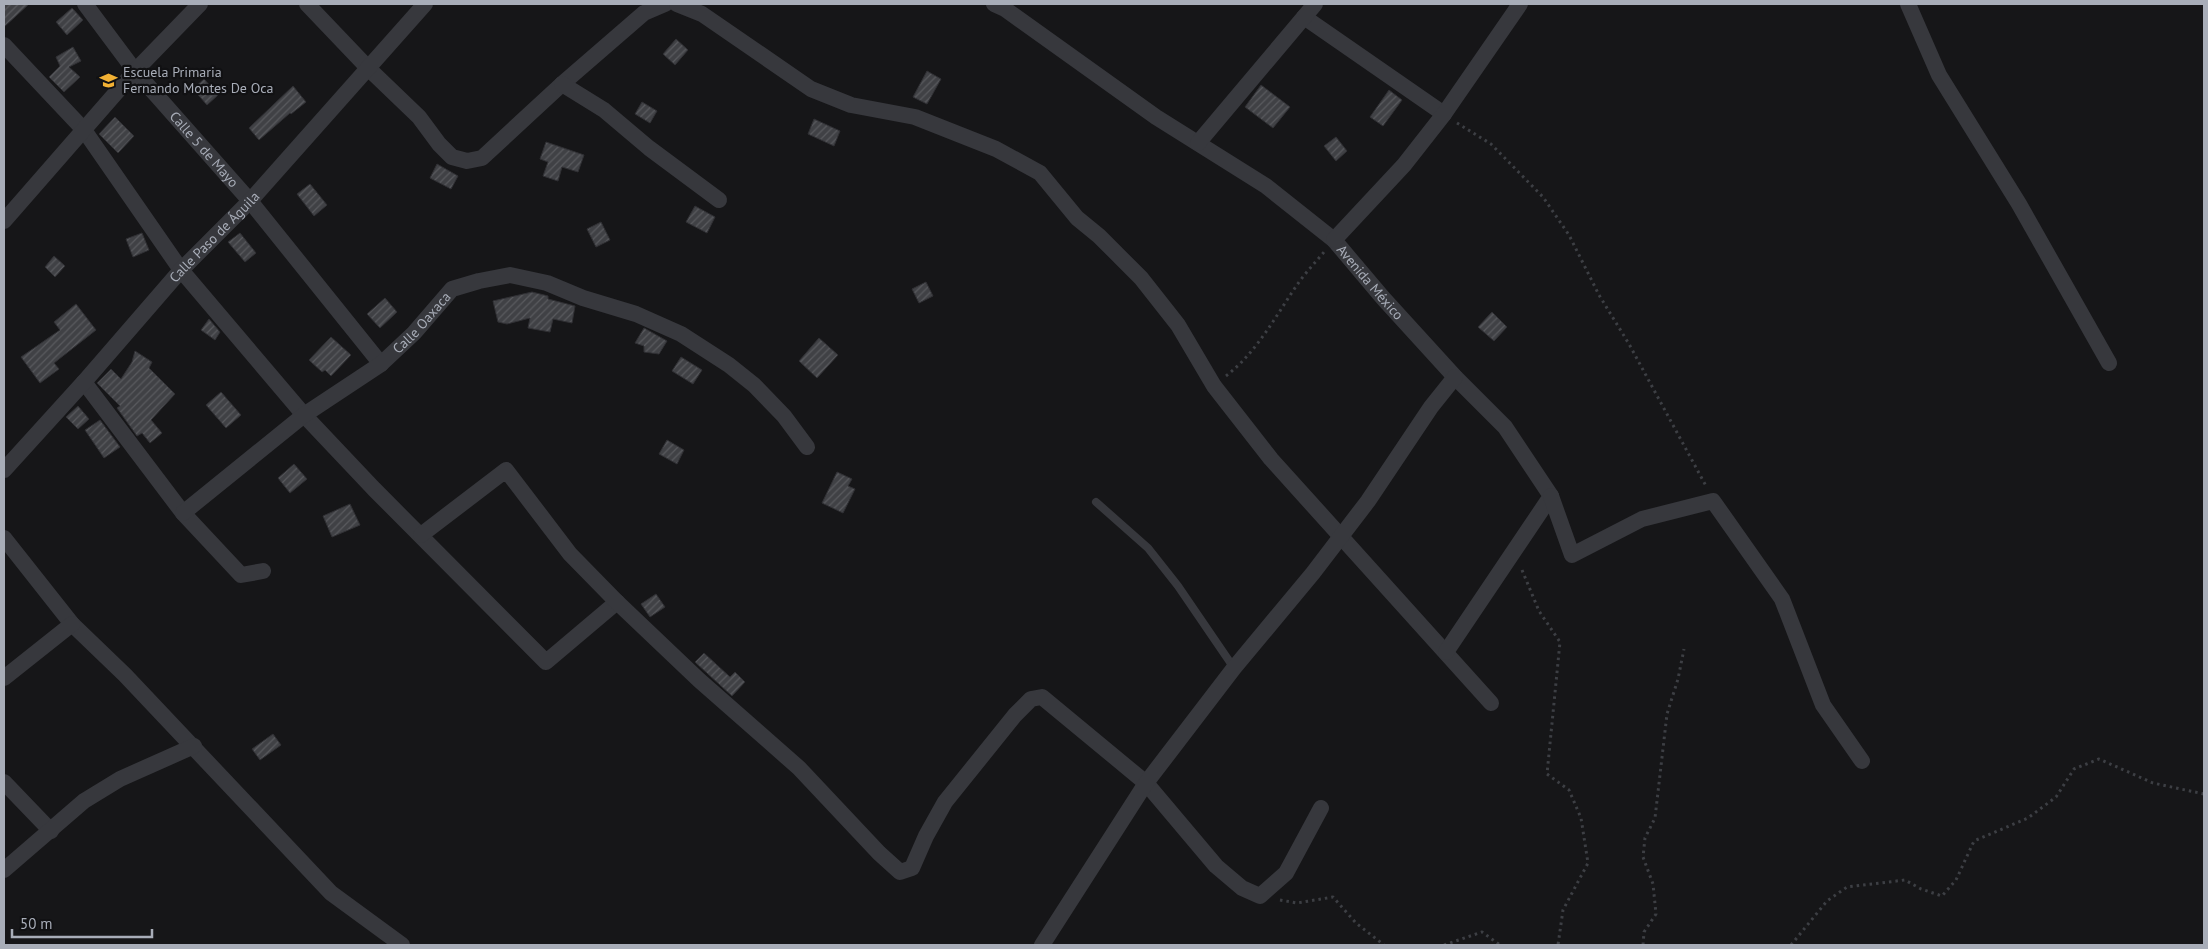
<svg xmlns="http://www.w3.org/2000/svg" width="2208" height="949" font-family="'PT Sans',sans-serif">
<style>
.building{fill:url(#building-hatch);stroke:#303034}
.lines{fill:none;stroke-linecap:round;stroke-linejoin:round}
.path{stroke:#3d3f44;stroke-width:3;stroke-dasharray:2.5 4;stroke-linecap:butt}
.service{stroke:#37383d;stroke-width:8}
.minor{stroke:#37383d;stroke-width:16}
.labels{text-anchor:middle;stroke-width:4.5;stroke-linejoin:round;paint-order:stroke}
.poi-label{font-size:14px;fill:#a8adb8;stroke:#111113;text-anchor:start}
.street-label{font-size:14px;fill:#a8adb8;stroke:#111113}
</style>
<defs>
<pattern id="building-hatch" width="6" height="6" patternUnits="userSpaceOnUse" patternTransform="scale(1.25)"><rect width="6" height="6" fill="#404145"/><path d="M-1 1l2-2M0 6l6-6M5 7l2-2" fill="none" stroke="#595a5e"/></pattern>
</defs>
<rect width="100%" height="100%" fill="#161618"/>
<!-- building -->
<g class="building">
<polygon points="4,4 29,4 4,27"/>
<polygon points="72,8 83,20 67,35 56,22"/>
<polygon points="676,39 688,50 675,65 663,54"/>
<polygon points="73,47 81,61 69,67 80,77 64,92 49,77 60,66 56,57"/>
<polygon points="927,71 941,79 927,104 913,97"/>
<polygon points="204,79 218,95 207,105 193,89"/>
<polygon points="1261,85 1290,107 1273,128 1245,107"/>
<polygon points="293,86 306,102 291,114 290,113 259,140 249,128"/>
<polygon points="1389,90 1402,100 1383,126 1370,117"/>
<polygon points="642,102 657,111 650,123 635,114"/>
<polygon points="115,117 134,136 118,153 99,134"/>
<polygon points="814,119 840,131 834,146 808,134"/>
<polygon points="1336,137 1347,151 1336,161 1324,146"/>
<polygon points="546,142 584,155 578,172 562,167 558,181 543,176 548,162 540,159"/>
<polygon points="437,164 458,176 451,189 430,178"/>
<polygon points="310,184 327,205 314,216 297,194"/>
<polygon points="695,206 715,217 707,233 686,222"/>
<polygon points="601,222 610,240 596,247 587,229"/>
<polygon points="142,233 149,250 133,257 126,239"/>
<polygon points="240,233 256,253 245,262 228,242"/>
<polygon points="54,256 65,266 55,277 45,267"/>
<polygon points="926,282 933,296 919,303 912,289"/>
<polygon points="532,292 548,296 548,299 575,306 572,323 553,319 550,332 528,328 530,318 507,324 498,322 493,301"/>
<polygon points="385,298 397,312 380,328 367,314"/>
<polygon points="76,304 96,330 54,363 59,369 40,383 21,357 60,330 54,322"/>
<polygon points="1492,312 1507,327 1494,341 1478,327"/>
<polygon points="209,319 220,332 215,340 201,330"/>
<polygon points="644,328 667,341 659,354 644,352 644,346 635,343"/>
<polygon points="331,337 351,355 331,376 325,370 322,372 309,360"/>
<polygon points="819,338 838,355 817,378 799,361"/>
<polygon points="135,351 152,362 149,368 175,394 151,420 162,433 150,443 142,433 137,436 117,408 120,406 97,383 111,369 121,379 132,362"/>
<polygon points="681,357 702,370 693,384 672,371"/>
<polygon points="221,392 241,415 226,428 206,405"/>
<polygon points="78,406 89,419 78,429 66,417"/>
<polygon points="100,420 120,447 104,458 85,430"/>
<polygon points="667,440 684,450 677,464 659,454"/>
<polygon points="294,464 307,479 290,493 278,478"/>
<polygon points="837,472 852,479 848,486 855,489 843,513 822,503"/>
<polygon points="350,504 360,525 332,537 323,516"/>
<polygon points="656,594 665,607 650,617 641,604"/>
<polygon points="704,653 730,677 735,672 745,682 732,696 695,662"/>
<polygon points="273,734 281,745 260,760 252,749"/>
</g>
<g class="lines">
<!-- path -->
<g class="path">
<polyline points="1457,123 1491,144 1543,197 1569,235 1599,295 1629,344 1706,486"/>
<path d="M1226,376C1257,352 1275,317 1297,285C1305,273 1315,263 1324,252"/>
<polyline points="1522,570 1539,611 1560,642 1547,774 1569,790 1581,818 1588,863 1563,910 1558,945"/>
<polyline points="1280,900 1297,903 1333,897 1356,923 1384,945"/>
<polyline points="1444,945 1482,932 1500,945"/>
<polyline points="1643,945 1644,932 1656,914 1653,884 1643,857 1645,838 1655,818 1667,714 1678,679 1684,649"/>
<polyline points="1791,945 1827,901 1847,887 1905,880 1921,889 1942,896 1956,880 1974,841 2028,818 2056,797 2074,769 2099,759 2153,783 2204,794"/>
</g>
<!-- service -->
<polyline class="service" points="1096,502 1148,548 1178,586 1234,668"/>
<!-- minor -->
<g class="minor">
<path id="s1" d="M85,4L135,71L250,201L381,364"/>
<polyline points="307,4 369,69 419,117 439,144 452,157 467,161 482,158 562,84 644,13 665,4"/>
<polyline points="677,4 702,14 811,89 851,105 915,117 996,149 1040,173 1077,218 1099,236 1141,278 1178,325 1214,386 1271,459 1491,703"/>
<path id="s2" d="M994,4L1005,9L1156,117L1266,186L1334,240L1383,298L1455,377L1505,427L1551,496L1446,652"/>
<polyline points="1908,4 1939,75 2019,204 2109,363"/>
<polyline points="1304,17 1444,114"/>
<polyline points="4,45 84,130 181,270 304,415 374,489 546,662 617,602"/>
<polyline points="562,84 604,110 649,148 719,200"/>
<polyline points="1198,143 1315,4"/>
<polyline points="4,221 135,71 200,4"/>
<polyline points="1334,240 1404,165 1444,114 1520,4"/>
<polyline points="84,382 183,513 241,575 263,571"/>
<path id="s3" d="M4,470L84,382L181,270L250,201L425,4"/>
<polyline points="1551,496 1572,555 1642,519 1713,501 1782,599 1823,705 1862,761"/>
<path id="s4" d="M183,513L304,415L381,364L414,333L452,289L479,281L510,275L547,283L583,298L636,314L681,334L729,365L754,385L784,416L807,447"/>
<polyline points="421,535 506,470 570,554 617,602 699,680 799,768 879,853 900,872 912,868 926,836 945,802 1015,715 1031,699 1042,697 1146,783 1216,866 1242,888 1260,896 1286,873 1321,808"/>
<polyline points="4,538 72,624 125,675 331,893 402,945"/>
<polyline points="4,678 72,624"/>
<polyline points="4,782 51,831"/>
<polyline points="4,870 84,801 120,779 194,746"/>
<polyline points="1042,945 1146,783 1234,668 1313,573 1368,501 1431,407 1455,377"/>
</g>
</g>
<!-- icons -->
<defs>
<symbol id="school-bare" viewBox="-9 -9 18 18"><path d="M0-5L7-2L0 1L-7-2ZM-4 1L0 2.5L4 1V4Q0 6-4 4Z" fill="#f2b134" stroke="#111113" stroke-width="2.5" paint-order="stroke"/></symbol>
</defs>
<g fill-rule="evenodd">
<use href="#school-bare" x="96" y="68" width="25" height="25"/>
</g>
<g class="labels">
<!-- poi labels -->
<g class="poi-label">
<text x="123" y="77">Escuela Primaria<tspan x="123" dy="16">Fernando Montes De Oca</tspan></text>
</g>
<!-- street labels -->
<g class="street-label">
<text dy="5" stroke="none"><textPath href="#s1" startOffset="188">Calle 5 de Mayo</textPath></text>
<text dy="5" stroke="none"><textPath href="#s3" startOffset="314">Calle Paso de Águila</textPath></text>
<text dy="5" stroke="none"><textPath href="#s2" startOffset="470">Avenida México</textPath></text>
<text dy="5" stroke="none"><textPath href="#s4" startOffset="306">Calle Oaxaca</textPath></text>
</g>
</g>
<!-- border -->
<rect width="2208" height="949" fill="none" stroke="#a8adb8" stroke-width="10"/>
<!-- scale -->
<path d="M12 929v8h140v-8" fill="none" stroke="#a8adb8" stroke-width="2.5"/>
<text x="20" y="929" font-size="15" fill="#a8adb8" stroke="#111113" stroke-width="4" paint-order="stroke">50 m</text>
</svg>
